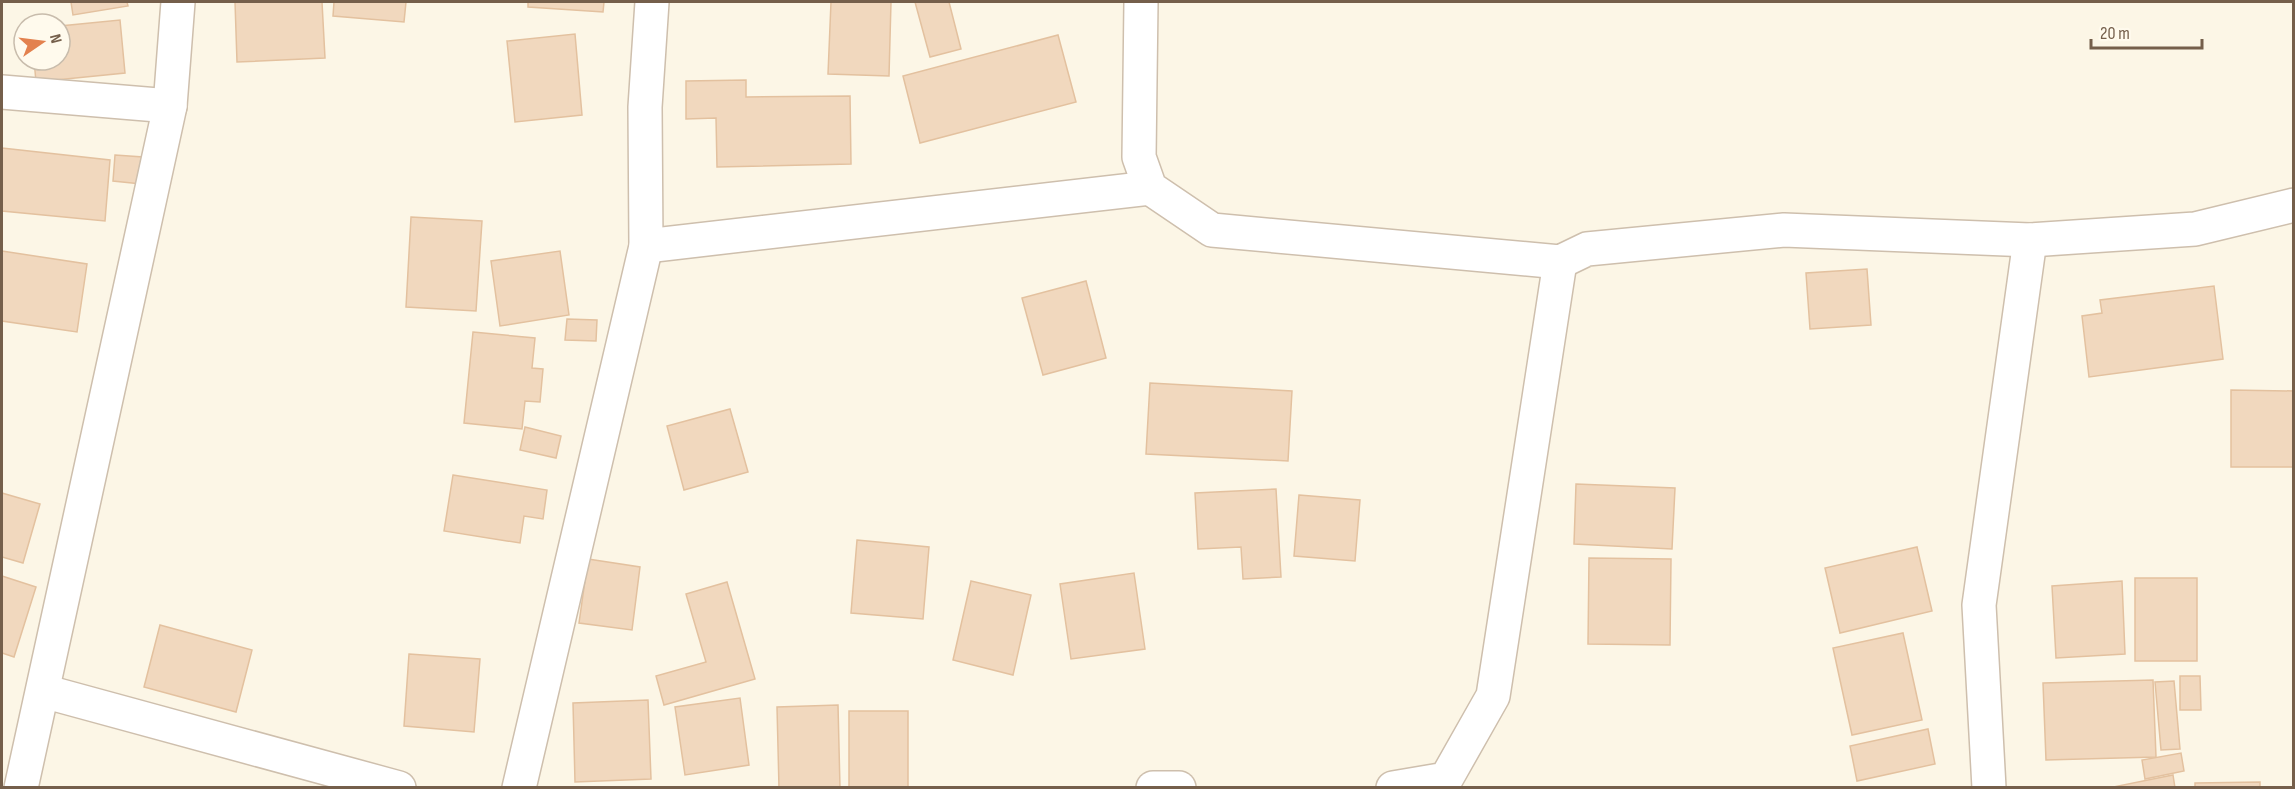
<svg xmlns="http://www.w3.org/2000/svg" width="2295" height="789" font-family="'Sofia Sans Condensed',sans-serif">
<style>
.building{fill:#f1d8be;stroke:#e3c19f;stroke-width:1.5}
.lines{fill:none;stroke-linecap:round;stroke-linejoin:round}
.minor-casing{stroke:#cebfad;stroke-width:36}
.minor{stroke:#fff;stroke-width:33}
</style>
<rect width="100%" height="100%" fill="#fcf6e6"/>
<!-- building -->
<g class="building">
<polygon points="71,2 127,2 128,6 73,15"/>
<polygon points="235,2 322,2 325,58 237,62"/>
<polygon points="334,2 406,2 404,22 333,16"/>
<polygon points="528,2 604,2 603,12 528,7"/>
<polygon points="831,2 891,2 889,76 828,74"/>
<polygon points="915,2 949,2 961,49 930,57"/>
<polygon points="120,20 125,73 36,82 34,60 60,60 60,26"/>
<polygon points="575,34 582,115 515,122 507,41"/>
<polygon points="1058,35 1076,102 920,143 903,76"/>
<polygon points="746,80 746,97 850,96 851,164 717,167 716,118 686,119 686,81"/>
<polygon points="2,148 110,160 105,221 2,211"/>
<polygon points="115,155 143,157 141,184 113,181"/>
<polygon points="411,217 482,221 476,311 406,307"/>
<polygon points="2,251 87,264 77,332 2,321"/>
<polygon points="560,251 569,315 500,326 491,261"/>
<polygon points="1867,269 1871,325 1810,329 1806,273"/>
<polygon points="1086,281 1106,358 1043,375 1022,298"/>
<polygon points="2214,286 2223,359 2089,377 2082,316 2102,313 2100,300"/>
<polygon points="567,319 597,320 596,341 565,340"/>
<polygon points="473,332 535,338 532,368 543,369 540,402 525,401 522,429 464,423"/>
<polygon points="1150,383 1292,391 1288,461 1146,454"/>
<polygon points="2231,390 2294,391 2294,467 2231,467"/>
<polygon points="730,409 748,472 684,490 667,426"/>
<polygon points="525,427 561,436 556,458 520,450"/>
<polygon points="453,475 547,490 543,519 524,516 520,543 444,531"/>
<polygon points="1576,484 1675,488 1672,549 1574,544"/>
<polygon points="1276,489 1281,577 1243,579 1241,547 1198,549 1195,493"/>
<polygon points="2,493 40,504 23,563 2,557"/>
<polygon points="1299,495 1360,500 1355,561 1294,556"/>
<polygon points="857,540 929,547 923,619 851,613"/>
<polygon points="1917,547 1932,611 1840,633 1825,568"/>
<polygon points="1589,558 1671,559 1670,645 1588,644"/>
<polygon points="588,559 640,567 632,630 579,623"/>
<polygon points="1134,573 1145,649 1071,659 1060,584"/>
<polygon points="2,576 36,587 14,657 2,653"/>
<rect x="2135" y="578" width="62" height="83"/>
<polygon points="971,581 1031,595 1013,675 953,660"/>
<polygon points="2122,581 2125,654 2056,658 2052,586"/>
<polygon points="727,582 755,679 664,705 656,676 706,662 686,594"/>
<polygon points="160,625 252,650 236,712 144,687"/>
<polygon points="1903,633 1922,720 1852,735 1833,648"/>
<polygon points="409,654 480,659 474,732 404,726"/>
<polygon points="2180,676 2200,676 2201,710 2180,710"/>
<polygon points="2153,680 2156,757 2046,760 2043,683"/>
<polygon points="2174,681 2180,749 2161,750 2155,682"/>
<polygon points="740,698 749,765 685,775 675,707"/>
<polygon points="648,700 651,779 575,782 573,703"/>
<polygon points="838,705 840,788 779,788 777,707"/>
<rect x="849" y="711" width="59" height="77"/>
<polygon points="1928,729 1935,764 1857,781 1850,746"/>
<polygon points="2181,753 2184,771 2145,779 2142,760"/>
<polygon points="2173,775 2175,788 2113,788 2113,787"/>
<polygon points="2260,782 2260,788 2195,788 2195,783"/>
</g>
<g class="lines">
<defs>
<g id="minor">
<polyline points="1141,2 1139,157 1150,188 1212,230 1560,262 1587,249 1784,230 2030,240 2195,229 2294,205"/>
<polyline points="2,92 170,106"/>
<polyline points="646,246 1150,188"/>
<polyline points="43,691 399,788"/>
<polyline points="21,788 170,106 178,2"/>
<polyline points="519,788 646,246 645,107 652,2"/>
<polyline points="1153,788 1179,788"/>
<polyline points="1393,788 1446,779 1493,696 1560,262"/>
<polyline points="1989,788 1979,605 2030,240"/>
</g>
</defs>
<!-- minor casing -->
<use href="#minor" class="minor-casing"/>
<!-- minor -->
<use href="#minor" class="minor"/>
</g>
<!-- border -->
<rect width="2295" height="789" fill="none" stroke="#755f4b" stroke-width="6"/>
<!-- north arrow -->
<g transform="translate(42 42) rotate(76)"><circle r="28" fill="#fffaed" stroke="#c8bcac" stroke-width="1.5"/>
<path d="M0-4.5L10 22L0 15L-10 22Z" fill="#e3814e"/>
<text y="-9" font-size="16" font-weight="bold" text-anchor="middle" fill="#755f4b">N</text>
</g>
<!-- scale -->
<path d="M2091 39v9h111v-9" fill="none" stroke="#755f4b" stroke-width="3"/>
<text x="2100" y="39" font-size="18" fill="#755f4b" stroke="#fffaed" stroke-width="4.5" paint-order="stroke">20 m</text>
</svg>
